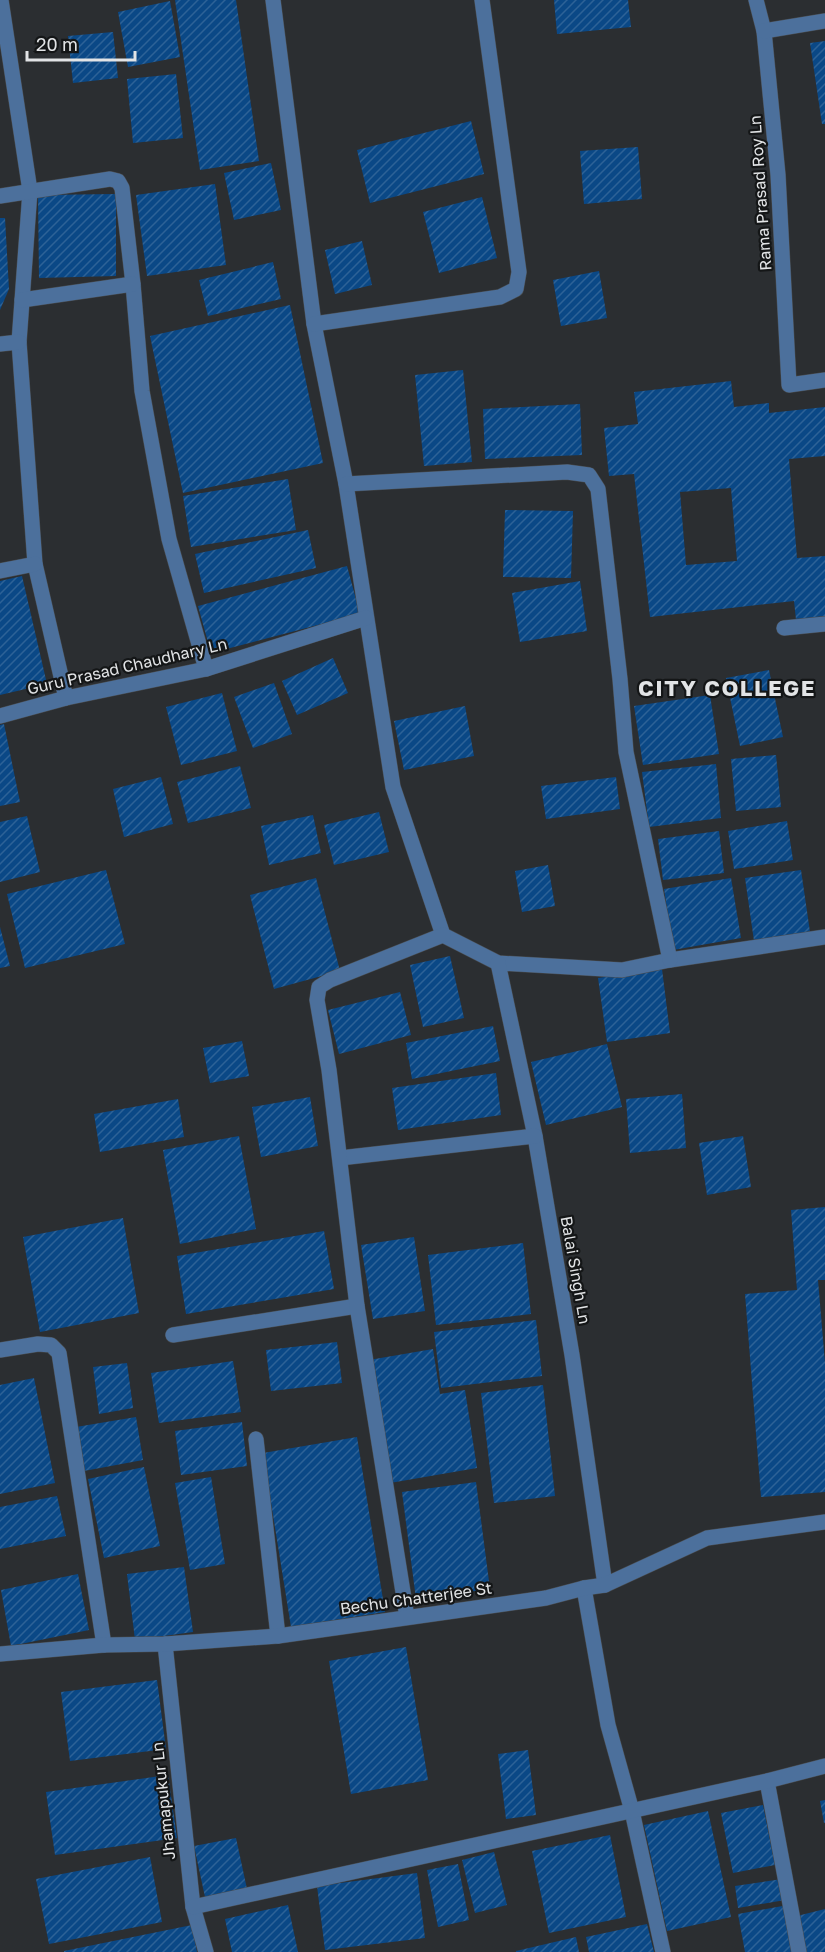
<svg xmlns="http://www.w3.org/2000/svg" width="825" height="1952" font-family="'Golos Text',sans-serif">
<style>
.building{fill:url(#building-hatch);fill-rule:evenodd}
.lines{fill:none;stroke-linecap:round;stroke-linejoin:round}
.minor-casing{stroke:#484b4e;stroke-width:16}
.minor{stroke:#4c709c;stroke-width:15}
.labels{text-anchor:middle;stroke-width:4.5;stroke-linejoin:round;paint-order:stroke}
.street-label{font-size:16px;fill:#e2e4e6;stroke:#141617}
.district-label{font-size:22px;font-weight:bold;letter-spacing:1.5px;fill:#e2e4e6;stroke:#141617}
</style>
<defs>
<pattern id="building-hatch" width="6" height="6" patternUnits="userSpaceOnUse" patternTransform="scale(1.5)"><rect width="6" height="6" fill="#0a4886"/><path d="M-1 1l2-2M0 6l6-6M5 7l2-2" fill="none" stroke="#2d6297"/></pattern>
</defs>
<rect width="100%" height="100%" fill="#2b2e31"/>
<!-- building -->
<g class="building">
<polygon points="175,0 236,0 259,161 200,170"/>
<polygon points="554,0 628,0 631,27 557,34"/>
<polygon points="170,1 180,57 128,67 118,12"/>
<polygon points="113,32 118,78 73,83 68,36"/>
<polygon points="825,41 825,124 822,124 810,43"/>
<polygon points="176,74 183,138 133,143 127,79"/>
<polygon points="471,121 484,174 370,203 357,150"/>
<polygon points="638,147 642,199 584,204 580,151"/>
<polygon points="271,163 281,210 234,220 224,173"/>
<polygon points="215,184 226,265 147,276 136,195"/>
<polygon points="116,194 116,276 39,278 38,195"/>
<polygon points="482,197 497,258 439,273 423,212"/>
<polygon points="0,218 5,218 9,289 0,310"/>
<polygon points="362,241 372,285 335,294 325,250"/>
<polygon points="273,262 281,299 208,316 199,280"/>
<polygon points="599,271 607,318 561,326 553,280"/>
<polygon points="290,305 323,463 183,493 150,336"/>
<polygon points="463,370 472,462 424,466 415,375"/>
<path d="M731,381L734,407L769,403V413L825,407V456L789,459L797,558L825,556V616L796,620L794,601L650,617L634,474L609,476L604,428L638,424L634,392ZM731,488L737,561L686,565L680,492Z"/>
<polygon points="580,404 582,455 485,459 483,409"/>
<polygon points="288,479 296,530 191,547 183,496"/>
<polygon points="505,510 573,511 571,578 503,577"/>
<polygon points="308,530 316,568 204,593 195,554"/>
<polygon points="347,566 360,614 211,653 198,606"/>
<polygon points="22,576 47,684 0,695 0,581"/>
<polygon points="580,581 587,631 520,642 512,593"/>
<polygon points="333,658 348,693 297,715 282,681"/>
<polygon points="769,670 783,737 740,746 726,678"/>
<polygon points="274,683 292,734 253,748 234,697"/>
<polygon points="222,693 237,751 181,765 166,707"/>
<polygon points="710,695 719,754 643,765 634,706"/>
<polygon points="465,706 474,756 404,770 394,721"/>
<polygon points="4,724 20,802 0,806 0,725"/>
<polygon points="776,755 781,807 736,811 731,759"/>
<polygon points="716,764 721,818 649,827 642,772"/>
<polygon points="240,766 251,808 188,823 177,782"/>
<polygon points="161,777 173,824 124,837 113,789"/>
<polygon points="616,777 620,809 546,819 541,786"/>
<polygon points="379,812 389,852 334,865 324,825"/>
<polygon points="313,815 321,853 269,865 261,826"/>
<polygon points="27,816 40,872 0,882 0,822"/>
<polygon points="787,821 793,860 734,869 728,831"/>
<polygon points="719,831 724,873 663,880 658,839"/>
<polygon points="548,865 555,906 522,912 515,871"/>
<polygon points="106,870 125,944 25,968 7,894"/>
<polygon points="801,870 810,932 754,941 745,878"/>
<polygon points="316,878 340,971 274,989 250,895"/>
<polygon points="731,878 741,938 673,950 664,889"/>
<polygon points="0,927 10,966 0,968"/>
<polygon points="450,956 464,1018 423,1027 410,965"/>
<polygon points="662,969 670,1033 607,1042 598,978"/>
<polygon points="400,992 411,1035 339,1054 328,1010"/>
<polygon points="493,1026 500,1061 412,1079 406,1043"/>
<polygon points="242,1041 249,1076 210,1083 203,1048"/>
<polygon points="607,1044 622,1107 546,1125 531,1062"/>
<polygon points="496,1073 501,1115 398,1130 392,1088"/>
<polygon points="682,1094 686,1148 630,1153 626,1099"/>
<polygon points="310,1097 318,1146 261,1157 252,1107"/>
<polygon points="178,1099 184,1137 100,1152 94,1114"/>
<polygon points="239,1136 256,1229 180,1244 163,1150"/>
<polygon points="743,1136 751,1187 707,1195 699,1143"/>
<polygon points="825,1207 825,1280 818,1280 825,1363 825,1492 761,1497 745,1294 797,1290 791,1210"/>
<polygon points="123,1218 139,1313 40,1332 23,1237"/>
<polygon points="324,1231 334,1289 186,1314 177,1256"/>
<polygon points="414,1237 425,1311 373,1319 361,1245"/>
<polygon points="523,1243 531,1314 436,1325 428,1255"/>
<polygon points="536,1320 542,1376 441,1388 434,1332"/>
<polygon points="337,1342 342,1383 271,1391 266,1350"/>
<polygon points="433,1349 440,1394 465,1390 477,1468 390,1483 369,1360"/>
<polygon points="233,1361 241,1412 159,1423 151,1373"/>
<polygon points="127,1363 133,1408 99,1414 93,1367"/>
<polygon points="34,1378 55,1483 0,1494 0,1385"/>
<polygon points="543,1385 555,1496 494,1503 481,1393"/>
<polygon points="136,1417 143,1460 84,1471 76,1427"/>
<polygon points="242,1422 247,1466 181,1475 175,1431"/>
<polygon points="357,1437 385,1612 291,1627 263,1453"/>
<polygon points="144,1467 160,1546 104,1558 88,1479"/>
<polygon points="211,1477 225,1564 190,1570 175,1483"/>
<polygon points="476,1482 490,1589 416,1599 402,1492"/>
<polygon points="57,1496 66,1536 0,1549 0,1507"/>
<polygon points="184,1567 193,1632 135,1640 127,1574"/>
<polygon points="78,1574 89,1630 11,1646 1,1590"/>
<polygon points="406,1647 428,1780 351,1794 329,1661"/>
<polygon points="157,1680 166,1749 70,1761 61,1692"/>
<polygon points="528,1750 536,1815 506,1819 498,1754"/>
<polygon points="168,1775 177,1838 55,1855 46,1792"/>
<polygon points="825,1800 825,1823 824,1823 820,1801"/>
<polygon points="763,1805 775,1865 733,1873 721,1813"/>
<polygon points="708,1811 731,1917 667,1931 644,1825"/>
<polygon points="610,1835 626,1917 549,1933 532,1851"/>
<polygon points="236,1838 247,1889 205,1897 194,1846"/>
<polygon points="494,1852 507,1905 475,1913 462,1860"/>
<polygon points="150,1857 162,1922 49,1944 36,1879"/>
<polygon points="458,1864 469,1920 438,1927 427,1870"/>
<polygon points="417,1873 425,1938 325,1950 317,1886"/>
<polygon points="782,1879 785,1900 738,1908 735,1886"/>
<polygon points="288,1905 298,1952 232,1952 225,1919"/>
<polygon points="788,1905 796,1952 745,1952 738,1914"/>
<polygon points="825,1909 825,1952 806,1952 797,1916"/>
<polygon points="647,1924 654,1952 589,1952 586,1937"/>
<polygon points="192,1925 197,1952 64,1952 64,1951"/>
<polygon points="576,1937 579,1952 516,1952 516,1951"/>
</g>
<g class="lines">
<defs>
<g id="minor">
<polyline points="1,0 30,191 19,342 35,564 66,698"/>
<polyline points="273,0 314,324 346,484 393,787 443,935 498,963 622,970 670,960 825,937"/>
<polyline points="756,0 764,31 778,175 789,385 825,380"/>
<polyline points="764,31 825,21"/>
<polyline points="0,196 110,179 118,181 122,188 133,284 142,391 169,539 206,669"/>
<polyline points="22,300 133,284"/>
<polyline points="314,324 500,297 516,289 519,272 482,0"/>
<polyline points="0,344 19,342"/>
<polyline points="346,484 567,472 589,475 598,489 620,679 626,752 670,960"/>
<polyline points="0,571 35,564"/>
<polyline points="784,628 825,624"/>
<polyline points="0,716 66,698 206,669 366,618"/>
<polyline points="498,963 535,1136 572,1355 605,1585"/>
<polyline points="340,1158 535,1136"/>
<polyline points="173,1335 357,1306"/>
<polyline points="0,1350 38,1344 51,1345 59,1353 104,1645"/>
<polyline points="256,1439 278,1636"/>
<polyline points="584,1588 608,1725 632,1811 663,1952"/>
<polyline points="407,1617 357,1306 329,1070 317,1000 319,987 330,980 443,935"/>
<polyline points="165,1644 193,1907 206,1952"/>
<polyline points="0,1654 104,1645 165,1644 278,1636 546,1598 584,1588 605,1585 707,1538 825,1522"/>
<polyline points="767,1781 799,1952"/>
<polyline points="193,1907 767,1781 825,1766"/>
</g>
</defs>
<!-- minor casing -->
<use href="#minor" class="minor-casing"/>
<!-- minor -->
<use href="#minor" class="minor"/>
</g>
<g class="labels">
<!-- street labels -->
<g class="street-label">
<text transform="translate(760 193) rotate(-94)" y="6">Rama Prasad Roy Ln</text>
<text transform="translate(127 666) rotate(-13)" y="6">Guru Prasad Chaudhary Ln</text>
<text transform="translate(576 1270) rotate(80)" y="6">Balai Singh Ln</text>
<text transform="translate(416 1598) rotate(-8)" y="6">Bechu Chatterjee St</text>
<text transform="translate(163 1801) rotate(-96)" y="6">Jhamapukur Ln</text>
</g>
<!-- district labels -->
<g class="district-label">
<text x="727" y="696">CITY COLLEGE</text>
</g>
</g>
<!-- scale -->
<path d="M27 51v9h108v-9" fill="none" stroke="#e2e4e6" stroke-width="3"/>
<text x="36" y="51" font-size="18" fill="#e2e4e6" stroke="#141617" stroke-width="4.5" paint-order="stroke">20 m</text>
</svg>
